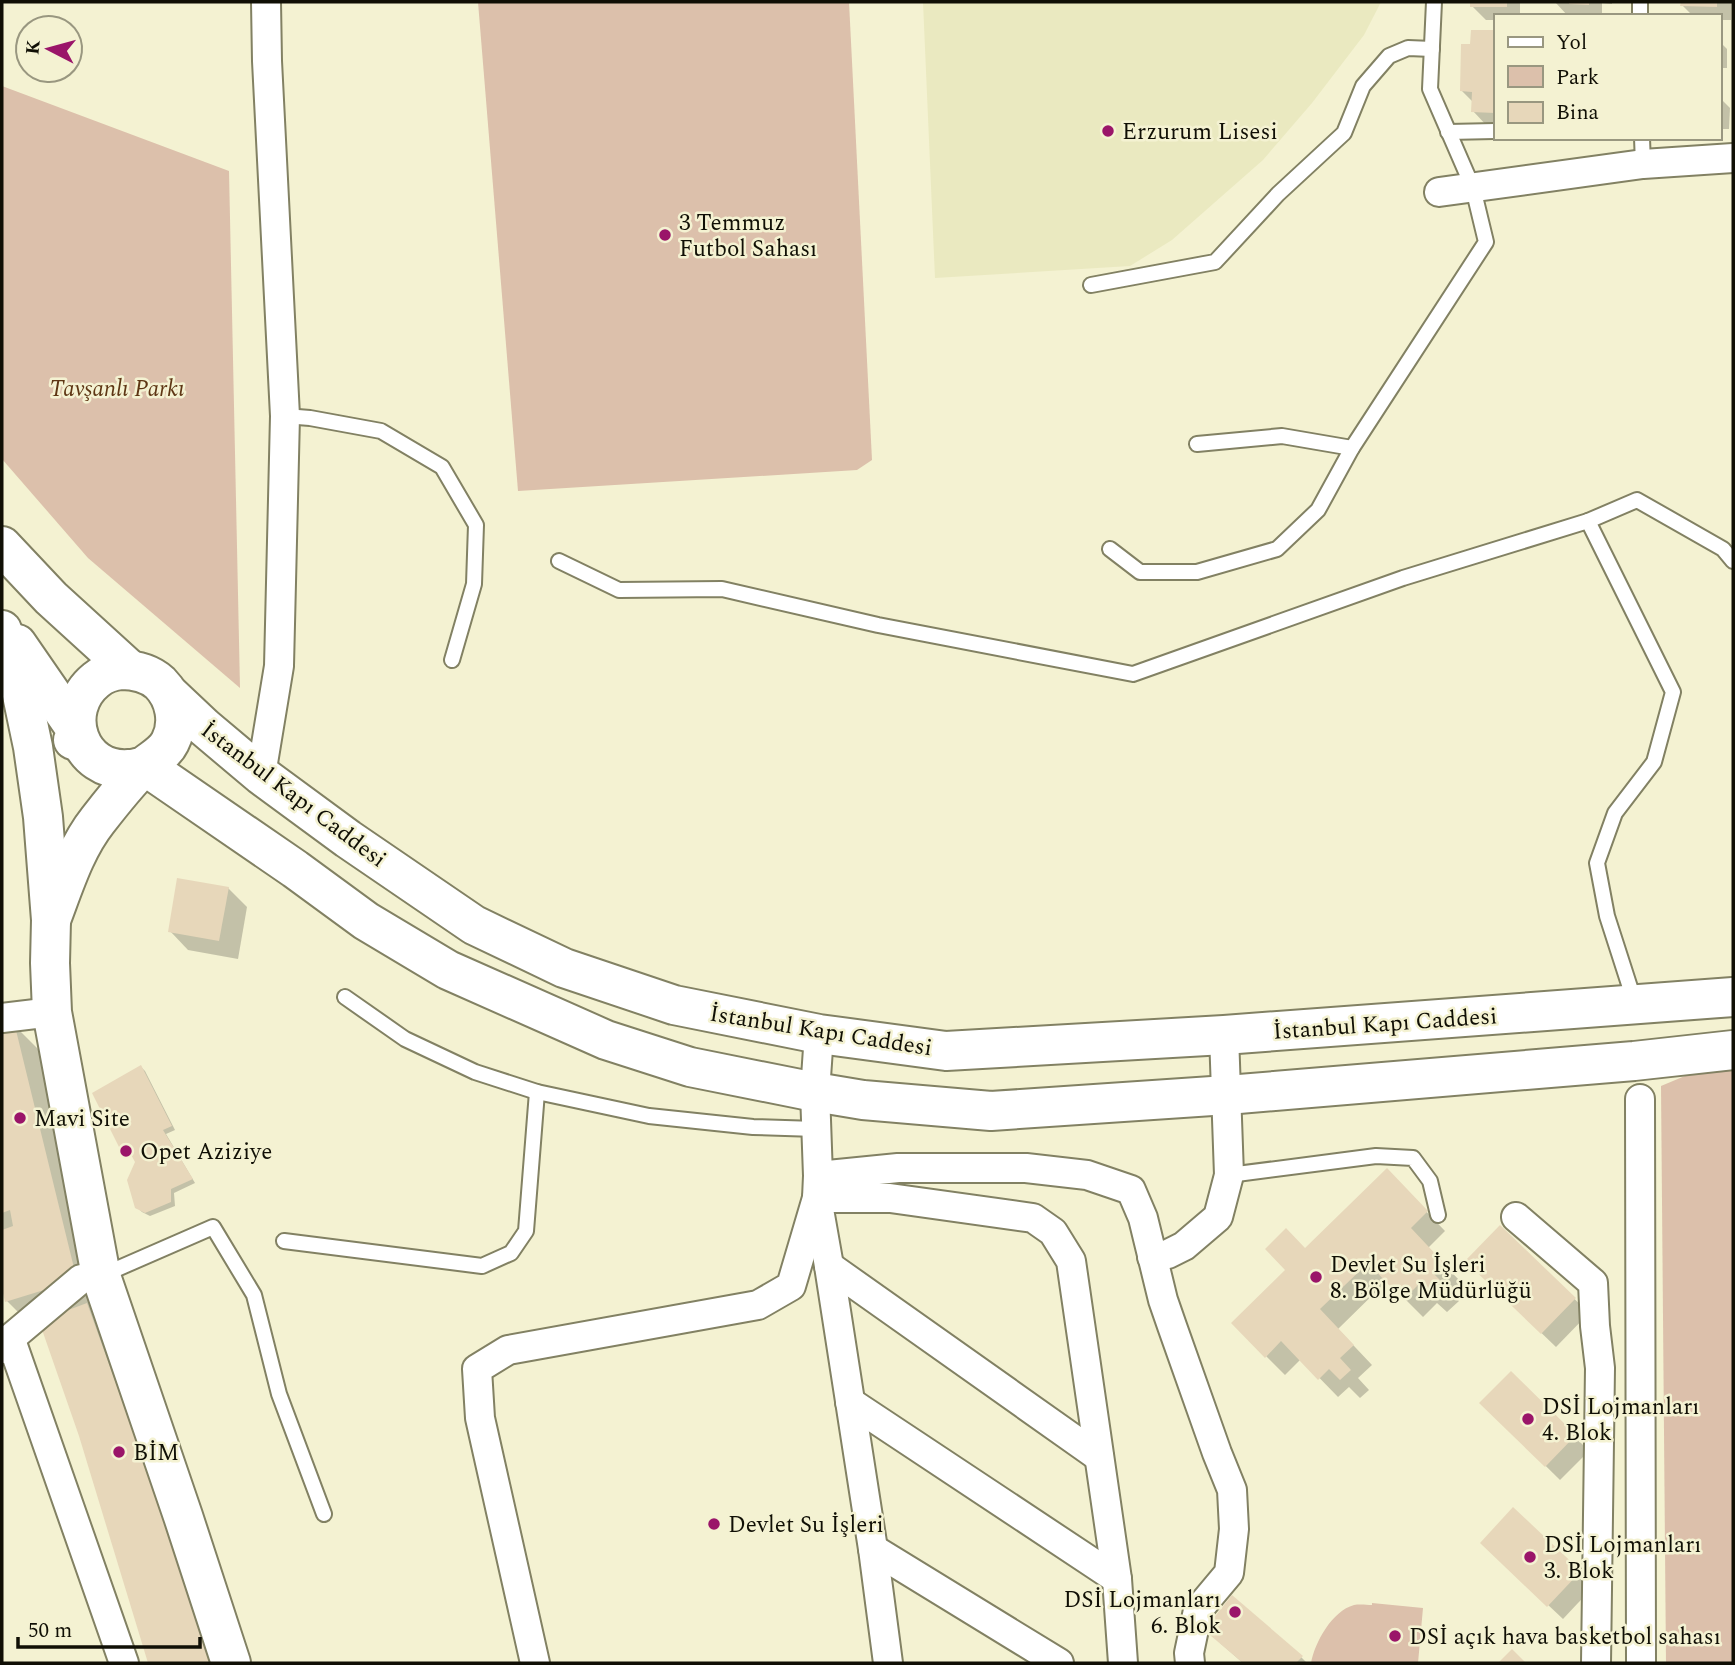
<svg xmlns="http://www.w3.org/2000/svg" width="1735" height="1665" font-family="Spectral,serif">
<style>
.built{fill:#eae9c0}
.green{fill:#dcc0ab}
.shadow{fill:#0003}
.building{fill:#e7d7ba}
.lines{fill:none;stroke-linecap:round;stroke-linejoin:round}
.service-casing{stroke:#828163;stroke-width:18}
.minor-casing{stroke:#828163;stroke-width:32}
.secondary-casing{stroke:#828163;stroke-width:42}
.service{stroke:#fff;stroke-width:14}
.minor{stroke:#fff;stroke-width:28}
.secondary{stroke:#fff;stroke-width:38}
.poi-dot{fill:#9a1569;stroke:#f4f2d2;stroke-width:2.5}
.labels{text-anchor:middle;stroke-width:5;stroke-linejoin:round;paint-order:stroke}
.poi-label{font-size:23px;fill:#100f05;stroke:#f4f2d2;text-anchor:start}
.park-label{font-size:23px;font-style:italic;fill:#5e3614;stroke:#f4f2d2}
.street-label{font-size:23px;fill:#100f05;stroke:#f4f2d2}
</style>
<rect width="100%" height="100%" fill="#f4f2d2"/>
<!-- built -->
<polygon class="built" points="923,2 1381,2 1364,35 1312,103 1263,160 1172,240 1130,266 935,278"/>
<!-- green -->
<g class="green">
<polygon points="478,2 849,2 872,460 857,470 518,491"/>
<polygon points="2,86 229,171 240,688 88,558 2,459"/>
<polygon points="1733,1069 1733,1663 1666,1663 1661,1086 1692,1073"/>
<path d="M1372,1603L1423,1608L1418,1663H1311C1315,1642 1332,1611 1354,1605C1360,1604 1367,1605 1372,1605Z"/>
</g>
<!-- shadow -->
<g class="shadow">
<polygon points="1472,2 1520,2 1520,16 1495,16 1495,20 1486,20 1472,6"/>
<polygon points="1555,2 1612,2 1612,4 1602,3 1602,16 1568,16"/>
<polygon points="1682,2 1731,2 1731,20 1719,20 1719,16 1693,16 1682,5"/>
<polygon points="1472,32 1495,32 1495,126 1487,126 1473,111 1473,102 1462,91 1472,46"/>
<polygon points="1719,41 1727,49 1727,68 1719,68"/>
<polygon points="1719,97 1730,108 1729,129 1719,129"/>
<polygon points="228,888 247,907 238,959 188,950 170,931"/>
<polygon points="13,1024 41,1052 102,1296 90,1308 101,1319 223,1663 150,1663 81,1435 43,1327 35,1329 7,1301 2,1282 2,1027"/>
<polygon points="141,1067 145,1071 175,1130 166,1134 195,1183 174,1193 175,1206 150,1216 142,1212 137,1207 137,1162 132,1152 127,1155 122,1150"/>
<polygon points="1387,1171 1445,1231 1428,1248 1461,1282 1450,1292 1459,1301 1447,1312 1437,1303 1423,1317 1387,1281 1338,1329 1372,1365 1358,1378 1369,1390 1360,1398 1349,1387 1338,1397 1301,1359 1285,1375 1266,1356 1305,1250"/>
<polygon points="1500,1227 1589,1313 1556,1347 1481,1275"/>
<polygon points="1511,1373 1589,1451 1560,1480 1482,1403"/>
<polygon points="1496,1556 1580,1572 1594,1586 1563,1619"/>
<polygon points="1220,1643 1301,1657 1307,1663 1243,1663"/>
</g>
<!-- building -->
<g class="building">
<rect x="1470" y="2" width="37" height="5"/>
<polygon points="1569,2 1589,2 1589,5 1569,4"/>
<polygon points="1681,2 1717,2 1717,7 1680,6"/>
<polygon points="1471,30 1495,30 1495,113 1471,112 1472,92 1460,91 1461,44 1470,44"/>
<polygon points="177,878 229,887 219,941 168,932"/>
<polygon points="14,1022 74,1268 63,1279 44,1290 5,1302 2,1289 2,1230 13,1226 10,1210 2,1213 2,1025"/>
<polygon points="141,1065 172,1126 163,1130 193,1179 171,1189 171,1202 145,1213 135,1208 127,1180 135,1162 128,1149 121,1151 92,1093"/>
<polygon points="1387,1168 1428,1211 1411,1228 1443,1262 1432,1272 1441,1281 1427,1295 1418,1285 1403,1300 1368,1263 1320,1309 1354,1345 1340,1358 1351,1370 1340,1380 1329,1369 1318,1380 1281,1341 1265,1358 1231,1323 1285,1270 1265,1249 1286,1228 1305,1248"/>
<polygon points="1500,1225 1576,1298 1541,1334 1465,1261"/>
<polygon points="87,1303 129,1420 215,1663 148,1663 79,1436 39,1321"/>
<polygon points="1511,1371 1576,1435 1545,1467 1479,1403"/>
<polygon points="1513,1507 1581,1571 1547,1607 1480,1543"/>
<polygon points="1232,1595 1303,1656 1296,1663 1243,1663 1204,1630"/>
<polygon points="1512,1649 1526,1663 1498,1663"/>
</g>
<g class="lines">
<defs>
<g id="service">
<polyline points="1640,2 1640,16"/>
<polyline points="1448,132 1495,131"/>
<polyline points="1642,138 1643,164"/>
<polyline points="1091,285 1215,262 1278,194 1344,133 1363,86 1389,56 1408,48 1432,49"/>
<polyline points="285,416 310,418 381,431 442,467 476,525 474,584 452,660"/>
<polyline points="1197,444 1282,436 1352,448"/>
<polyline points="1588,521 1637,500 1723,549 1733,561"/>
<polyline points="1110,549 1140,572 1197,572 1277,549 1318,510 1352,448 1486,242 1473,188 1430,89 1434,2"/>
<polyline points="559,561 619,590 722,589 878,625 1133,674 1403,578 1588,521 1673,692 1654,762 1615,813 1597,863 1607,916 1635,1003"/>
<polyline points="345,997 405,1039 475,1072 537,1092 649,1116 753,1127 816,1129"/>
<polyline points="1229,1175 1376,1156 1413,1158 1430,1181 1438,1215"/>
<polyline points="284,1241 482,1266 511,1253 526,1231 537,1092"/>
<polyline points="103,1275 213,1227 254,1295 279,1394 324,1514"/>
</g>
<g id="minor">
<polyline points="1439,192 1643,164 1733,158"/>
<polyline points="261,775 279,666 285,416 267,61 266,2"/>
<polyline points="2,1018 52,1012"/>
<polyline points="1640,1099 1641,1663"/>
<polyline points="818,1176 898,1168 1026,1168 1087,1175 1131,1190 1143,1218 1163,1300 1172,1326 1217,1453 1232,1490 1234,1529 1229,1573 1198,1610 1189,1653 1190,1663"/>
<polyline points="1516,1217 1593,1283 1595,1326 1600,1368 1596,1663"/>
<polyline points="1152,1257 1168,1254 1184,1246 1218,1217 1229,1175 1224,1035"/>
<polyline points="829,1266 1099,1457"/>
<polyline points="11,1340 124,1663"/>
<polyline points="2,1349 11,1340 12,1337 81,1279 101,1276"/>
<polyline points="850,1402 1117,1579"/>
<polyline points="873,1549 1059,1663"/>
<polyline points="535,1663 480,1418 477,1369 508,1350 758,1305 791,1286 817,1198 818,1176 815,1092 819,1034"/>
<polyline points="888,1663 873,1549 829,1266 817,1198 890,1198 1033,1218 1053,1232 1071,1261 1117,1579 1123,1663"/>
</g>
<g id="secondary">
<polyline points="2,546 51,598 130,670"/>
<polyline points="2,630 21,690 33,747 43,817 51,920 50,963 52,1012 101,1276 183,1516 231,1663"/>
<polyline points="17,644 77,731 73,740"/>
<polyline points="169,694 204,727 261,775 348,839 474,925 564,968 674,1005 819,1034 946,1051 1224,1035 1733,997"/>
<path d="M51,920C64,886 75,849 98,820C112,802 127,783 143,767C152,759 164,754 170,742C180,723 175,698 160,683C149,673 135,670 121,670C112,671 103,674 96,680C58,711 79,773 129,769C134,769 140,767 145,766L295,869L366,921L448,970L606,1040L690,1067L815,1092L863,1100L991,1111L1227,1095L1634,1061L1733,1050"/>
</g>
</defs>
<!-- service casing -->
<use href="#service" class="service-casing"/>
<!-- minor casing -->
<use href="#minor" class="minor-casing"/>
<!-- secondary casing -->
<use href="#secondary" class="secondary-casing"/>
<!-- service -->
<use href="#service" class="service"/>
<!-- minor -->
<use href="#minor" class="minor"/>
<!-- secondary -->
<use href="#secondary" class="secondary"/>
</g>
<!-- markers -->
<g class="poi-dot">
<circle cx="1108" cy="131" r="7"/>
<circle cx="665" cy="235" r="7"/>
<circle cx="20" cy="1118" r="7"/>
<circle cx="126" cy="1151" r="7"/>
<circle cx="1316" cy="1277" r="7"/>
<circle cx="1528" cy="1419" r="7"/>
<circle cx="119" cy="1452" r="7"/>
<circle cx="714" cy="1524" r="7"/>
<circle cx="1530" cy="1557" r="7"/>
<circle cx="1235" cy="1612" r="7"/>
<circle cx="1395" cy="1636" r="7"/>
</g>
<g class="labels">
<!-- poi labels -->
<g class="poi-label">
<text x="1122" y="139">Erzurum Lisesi</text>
<text x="679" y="230">3 Temmuz<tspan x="679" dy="26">Futbol Sahası</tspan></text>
<text x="34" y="1126">Mavi Site</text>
<text x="140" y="1159">Opet Aziziye</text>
<text x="1330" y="1272">Devlet Su İşleri<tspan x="1330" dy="26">8. Bölge Müdürlüğü</tspan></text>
<text x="1542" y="1414">DSİ Lojmanları<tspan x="1542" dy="26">4. Blok</tspan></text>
<text x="133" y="1460">BİM</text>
<text x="728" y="1532">Devlet Su İşleri</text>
<text x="1544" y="1552">DSİ Lojmanları<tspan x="1544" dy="26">3. Blok</tspan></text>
<text x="1221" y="1607" text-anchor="end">DSİ Lojmanları<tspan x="1221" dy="26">6. Blok</tspan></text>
<text x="1409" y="1644">DSİ açık hava basketbol sahası</text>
</g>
<!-- park labels -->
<g class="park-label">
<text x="117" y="396">Tavşanlı Parkı</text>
</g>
<!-- street labels -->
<g class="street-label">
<text transform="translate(294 794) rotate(37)" y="8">İstanbul Kapı Caddesi</text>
<text transform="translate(1385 1023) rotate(-4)" y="8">İstanbul Kapı Caddesi</text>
<text transform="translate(821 1030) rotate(9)" y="8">İstanbul Kapı Caddesi</text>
</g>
</g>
<!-- border -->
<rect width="1735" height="1665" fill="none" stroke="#100f05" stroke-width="7"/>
<!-- legend -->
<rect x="1494" y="14" width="228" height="126" fill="#f4f2d2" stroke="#999780" stroke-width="2"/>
<rect x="1508" y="37" width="35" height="10" fill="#ffffff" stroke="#999780" stroke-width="2"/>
<text x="1556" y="49" font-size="21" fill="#100f05">Yol</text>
<rect x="1508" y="66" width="35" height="21" fill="#dcc0ab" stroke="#999780" stroke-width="2"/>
<text x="1556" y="84" font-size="21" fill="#100f05">Park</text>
<rect x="1508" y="102" width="35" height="21" fill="#e7d7ba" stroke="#999780" stroke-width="2"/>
<text x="1556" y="119" font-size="21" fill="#100f05">Bina</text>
<!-- north arrow -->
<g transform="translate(49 49) rotate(276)"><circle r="33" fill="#f4f2d2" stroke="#999780" stroke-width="2"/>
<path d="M0-5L12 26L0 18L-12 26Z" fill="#9a1569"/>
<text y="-10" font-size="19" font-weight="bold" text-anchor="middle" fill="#100f05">K</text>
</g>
<!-- scale -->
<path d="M18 1637v10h182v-10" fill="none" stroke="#100f05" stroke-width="3.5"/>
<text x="28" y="1637" font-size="21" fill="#100f05" stroke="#f4f2d2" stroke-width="5" paint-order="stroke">50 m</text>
</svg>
